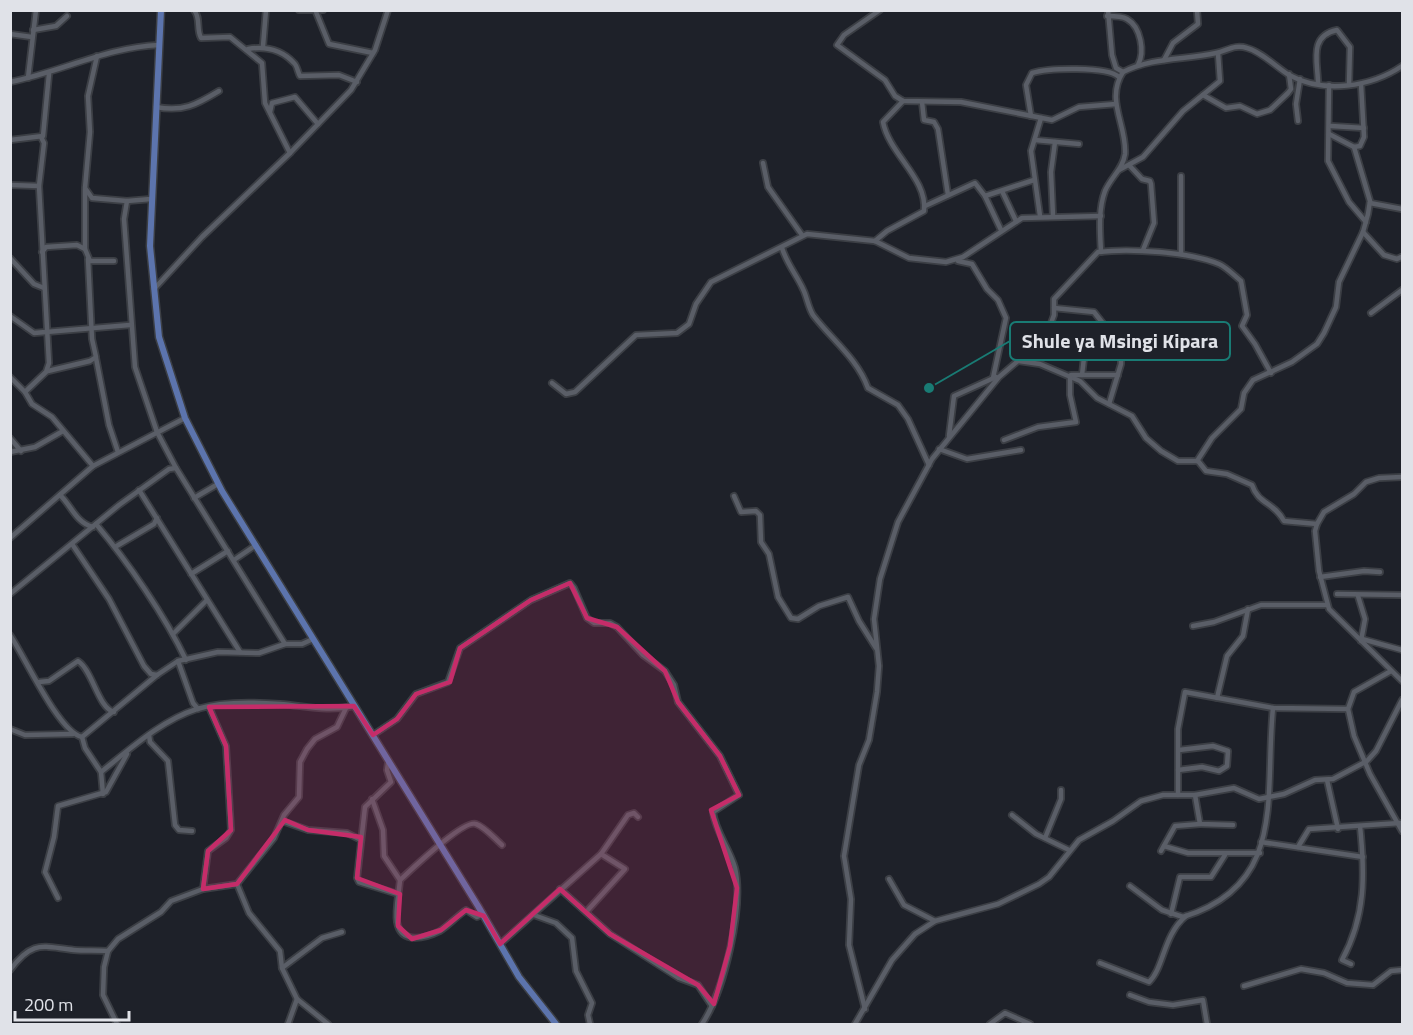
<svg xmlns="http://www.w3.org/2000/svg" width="1413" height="1035" font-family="'Titillium Web',sans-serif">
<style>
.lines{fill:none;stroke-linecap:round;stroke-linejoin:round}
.minor-casing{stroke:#3c3f45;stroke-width:8}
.major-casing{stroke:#3c3f45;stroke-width:9}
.minor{stroke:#5a5e67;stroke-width:4.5}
.major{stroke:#5c74ad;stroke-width:6}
.marked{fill:#c52c69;fill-opacity:0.2;stroke:#c52c69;stroke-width:4.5;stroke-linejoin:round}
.leader{fill:none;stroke:#197b74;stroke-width:2}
.callout-dot{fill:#197b74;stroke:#1e2129;stroke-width:2}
.callout{fill:#1e2129;stroke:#197b74;stroke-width:2}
.callout-label{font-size:20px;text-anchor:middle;font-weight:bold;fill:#e0e2e8}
</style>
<rect width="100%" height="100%" fill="#1e2129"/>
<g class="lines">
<defs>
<g id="minor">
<path d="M194,10C201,18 196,29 201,38L230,37L262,63L265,103L290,153"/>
<polyline points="299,10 323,10"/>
<polyline points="880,10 844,35 837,45 885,80 895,96 903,101 961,102 1052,120 1079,107 1116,104"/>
<polyline points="1108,10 1112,55 1116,68 1123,72"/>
<polyline points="316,12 329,44 373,53"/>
<path d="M1107,16C1114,16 1122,16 1127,19C1141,27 1145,52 1138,65"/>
<polyline points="33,30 56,26 67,16"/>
<polyline points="10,34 32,37"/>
<polyline points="263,46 266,10"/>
<path d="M248,49C266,46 281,49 294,63C297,65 298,73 300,76L339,75L357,82"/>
<polyline points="97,56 88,96 90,132 85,188 92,198 127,201 151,199"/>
<polyline points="1164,60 1173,43 1198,24 1197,10"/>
<polyline points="28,78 36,10"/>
<path d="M10,82C61,72 107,47 159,45"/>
<path d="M1318,83C1318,63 1308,36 1337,30L1350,47L1349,85"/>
<polyline points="1329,85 1328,161 1349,202 1366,222"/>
<polyline points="1203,95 1226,108 1240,106 1257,114 1270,110 1288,93 1291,89 1289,74"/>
<polyline points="922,102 924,120 934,122 938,129 948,195"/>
<path d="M156,107C183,112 196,105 219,91"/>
<polyline points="270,112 272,103 295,97 318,124"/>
<path d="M1031,116L1026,85L1032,73C1048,68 1107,66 1119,77"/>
<polyline points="1298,121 1296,104 1300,79"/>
<polyline points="1331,126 1364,128"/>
<polyline points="10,140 43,136 49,74"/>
<polyline points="1035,140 1079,144"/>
<polyline points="1354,147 1360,146 1364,137 1361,84"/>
<polyline points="763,163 768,187 802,235"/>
<polyline points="1129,165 1142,179 1150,181 1151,184 1154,223 1143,250"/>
<polyline points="1119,170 1143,157 1183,111 1220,81 1218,53"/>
<polyline points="10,185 39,186"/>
<polyline points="85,189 85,249"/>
<polyline points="1002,191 1016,221"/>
<polyline points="985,196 1034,180"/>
<polyline points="127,201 124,219 135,367 157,432 176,468"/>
<polyline points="1370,203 1402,209"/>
<polyline points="925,206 975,183 985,196 1001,230"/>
<polyline points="1040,216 1031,151 1041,118"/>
<polyline points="1053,216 1051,172 1055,142"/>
<polyline points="1363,232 1384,255 1397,259 1401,257"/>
<path d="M875,241L887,231L924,211C928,179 889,154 883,122L903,101"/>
<path d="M782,248C787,264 796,274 803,289C807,297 808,307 813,315C832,340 857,358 868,388L898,405L908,419L929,465"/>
<polyline points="42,252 46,247 77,245 85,249 90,261 114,261"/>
<path d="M1101,252C1100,232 1098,210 1105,191C1111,177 1123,169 1125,154C1127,125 1105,100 1123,72C1152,57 1185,60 1216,53C1227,51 1234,44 1247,48C1262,52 1276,67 1289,75C1324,94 1371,87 1402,66"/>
<polyline points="1181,254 1181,176"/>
<polyline points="10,258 34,284 44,288"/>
<polyline points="958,261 972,264 987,289 998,300 1006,318 993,378"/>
<polyline points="154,289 202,237 290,153 351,90 375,50 388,10"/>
<polyline points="1054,308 1094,312 1105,326 1109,340 1116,350"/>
<polyline points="1371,313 1402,290"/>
<polyline points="10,316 34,333 130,325"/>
<polyline points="96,358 109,425 118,452"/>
<path d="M1019,361L1040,364L1080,381L1097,398L1132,416L1146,438L1161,451L1178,461H1198L1206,471L1227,474L1252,485C1258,504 1274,502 1284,521L1317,524"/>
<polyline points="48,371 90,361 96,357 92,339 88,259"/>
<polyline points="1071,375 1118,375"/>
<polyline points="1082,375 1085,349 1121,351 1121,364 1109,404"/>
<polyline points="10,377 25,392 32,404 52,417 93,466"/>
<polyline points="552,383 566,394 575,392 636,335 677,333 689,324 696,304 711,282 807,234 875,241 909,258 946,262 963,257 1022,218 1101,216"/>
<polyline points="25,392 46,372 49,363 39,186 44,143 41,137"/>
<polyline points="949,436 954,396 996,377"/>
<polyline points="10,438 21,451"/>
<polyline points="1004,440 1038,427 1076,422 1070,395 1070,376"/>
<polyline points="939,449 967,459 1021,450"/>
<polyline points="10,452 35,447 63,431"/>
<polyline points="1197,461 1212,438 1241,409 1244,393 1253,380 1292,362 1317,344 1324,333 1336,307 1339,282 1363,232 1368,214 1370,201 1354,147 1329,134"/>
<polyline points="1402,477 1379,478 1366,482 1354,494 1324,512 1317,524 1315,531 1319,571 1329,609 1402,681"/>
<polyline points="139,490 240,652"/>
<path d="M60,495C71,505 76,523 93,527"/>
<polyline points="734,496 741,512 756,511 760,515 761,542 769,554 778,597 791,618 798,619 819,606 848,597 859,621 876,648"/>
<polyline points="194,498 218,484"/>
<path d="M96,524C128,562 165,616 186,660"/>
<polyline points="10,538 93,466 185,418"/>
<polyline points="72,544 109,599 144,666 151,674 157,675"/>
<polyline points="115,547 154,524 157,518"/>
<polyline points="234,560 256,545"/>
<polyline points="191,574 228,551"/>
<polyline points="1320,577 1364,571 1380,572"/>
<polyline points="10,594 119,505 169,469 176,468 285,644"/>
<polyline points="1337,594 1402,595"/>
<polyline points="1358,596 1365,619 1361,641"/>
<polyline points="1193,626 1214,622 1261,605 1327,605"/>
<polyline points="173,634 207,600"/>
<path d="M10,635C25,657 59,733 82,737L157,675L178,661L218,652L259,653L285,644H302L313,639"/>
<polyline points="1362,639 1402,650"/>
<polyline points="178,661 193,703 198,709"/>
<polyline points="1391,671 1354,692 1348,709 1354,736 1370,774 1402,831"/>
<path d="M39,682L49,681L78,661C93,671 98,708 114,712"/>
<polyline points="1217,698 1227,656 1243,636 1248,609"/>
<polyline points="10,729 25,735 73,734"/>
<polyline points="149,735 150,742 168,761 175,825 179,830 192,831"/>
<path d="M373,735L397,719L416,694L448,682L460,648L531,600L570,583L574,588L587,618L594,623H610L617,627L643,655L665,671L674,685L678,702L720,756L739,795L713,812C715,831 730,849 735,868C744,907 724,992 702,1024"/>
<path d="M82,737L85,748L101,772C130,749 162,720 197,709C222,701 255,702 280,704C306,706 328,712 354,706"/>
<polyline points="388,763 387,770 391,782 365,807 357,878 359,882 398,894"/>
<polyline points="1178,770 1202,767 1219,771 1227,766 1228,751 1213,746 1179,750"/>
<polyline points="101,772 103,794"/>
<polyline points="1327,780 1338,829"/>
<polyline points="1178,795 1178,729 1185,692 1273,708 1348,709"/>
<polyline points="1195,795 1200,824 1233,825"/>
<path d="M372,799L383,830L384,856L400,880C399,893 395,910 397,922C401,945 426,938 440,931C449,925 457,916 466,910L477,917L483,914"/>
<polyline points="1012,815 1036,834 1069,850"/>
<polyline points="282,821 308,830 347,833 361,840"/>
<polyline points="1045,838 1061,799 1061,790"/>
<polyline points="1261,842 1363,857"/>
<polyline points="1164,846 1188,853 1260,853"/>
<polyline points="1298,847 1309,829 1400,823"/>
<polyline points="1161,851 1175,826 1200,824"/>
<polyline points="889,879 904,905 935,921"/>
<path d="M400,880C411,870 464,819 476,824C485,827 495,839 502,845"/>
<polyline points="237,884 249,913 280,951 282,968 297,999 328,1024"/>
<path d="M1130,886L1162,910L1183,917C1288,885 1264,795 1273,708"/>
<polyline points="203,889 208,851 226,838 231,830 226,746 209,707"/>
<polyline points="560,889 610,934 679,978 698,985 712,1006"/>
<polyline points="58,898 45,872 54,837 58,806 106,792 127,754"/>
<polyline points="587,911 625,869 601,854"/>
<polyline points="1171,914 1180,877 1211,877 1225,855"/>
<polyline points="534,915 556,923 572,938 576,971 592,1003 588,1015 590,1024"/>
<polyline points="500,944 601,854 628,815 634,813 638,817"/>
<polyline points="108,951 104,967 103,995 117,1024"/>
<path d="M1100,963L1149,982C1164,968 1163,935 1186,916"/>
<path d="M1351,964L1342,960C1366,916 1365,874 1360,826"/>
<polyline points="282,968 322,938 342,932"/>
<path d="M10,970C33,939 43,947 74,950C85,951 97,950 108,951L118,939L161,912L171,901L203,889L237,884L274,838L284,815L299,797L300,762L307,749L315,739L337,727L346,708"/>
<polyline points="1244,986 1301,969 1324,973 1347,983 1373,985 1391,971 1402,970"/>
<polyline points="1130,995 1149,1002 1173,1005 1203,1000 1207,1024"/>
<path d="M865,1009L849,945L851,899L844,856L859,765L869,740L877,692L879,666L874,619L880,579L898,522L932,459L999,377L1046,337L1054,315V299L1098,252C1130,248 1190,252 1219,264C1226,267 1235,276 1241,281L1247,315L1242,326L1255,344L1271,373"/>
<polyline points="288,1024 297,999"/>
<polyline points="855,1024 892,960 915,934 935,921 998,904 1039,884 1049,877 1079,840 1113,821 1141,801 1163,795 1195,795 1234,788 1259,799 1284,794 1315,780 1333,779 1367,761 1376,751 1402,700"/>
<polyline points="990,1024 1005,1013 1030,1024"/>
</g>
<polyline id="major" points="161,10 150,246 159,337 185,418 222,491 478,906 519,977 556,1024"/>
</defs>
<!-- minor casing -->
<use href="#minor" class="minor-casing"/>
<!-- major casing -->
<use href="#major" class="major-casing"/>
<!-- minor -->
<use href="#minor" class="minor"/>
<!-- major -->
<use href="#major" class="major"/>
</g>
<!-- marked area -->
<path class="marked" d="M570,583L587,618L617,627L665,671L678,702L720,756L739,795L711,810L737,888L730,946L714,1004L698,985L610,934L560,889L500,944L484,916L466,910L441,930L412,939L398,926L400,894L357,878L361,837L308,830L285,820L237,884L203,889L208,851L231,830L226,746L209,707L354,706L373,735L397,719L416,694L450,682L460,648L531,600Z"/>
<!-- callouts -->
<path class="leader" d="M929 388L1010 341"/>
<circle class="callout-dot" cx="929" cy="388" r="6"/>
<rect class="callout" x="1010" y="322" width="220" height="38" rx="6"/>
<g class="callout-label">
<text x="1120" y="348">Shule ya Msingi Kipara</text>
</g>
<!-- border -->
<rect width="1413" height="1035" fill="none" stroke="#e0e2e8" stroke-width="24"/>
<!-- scale -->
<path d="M15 1011v9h114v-9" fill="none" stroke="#e0e2e8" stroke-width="3"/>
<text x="24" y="1011" font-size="18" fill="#e0e2e8" stroke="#1e2129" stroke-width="4.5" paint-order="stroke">200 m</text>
</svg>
